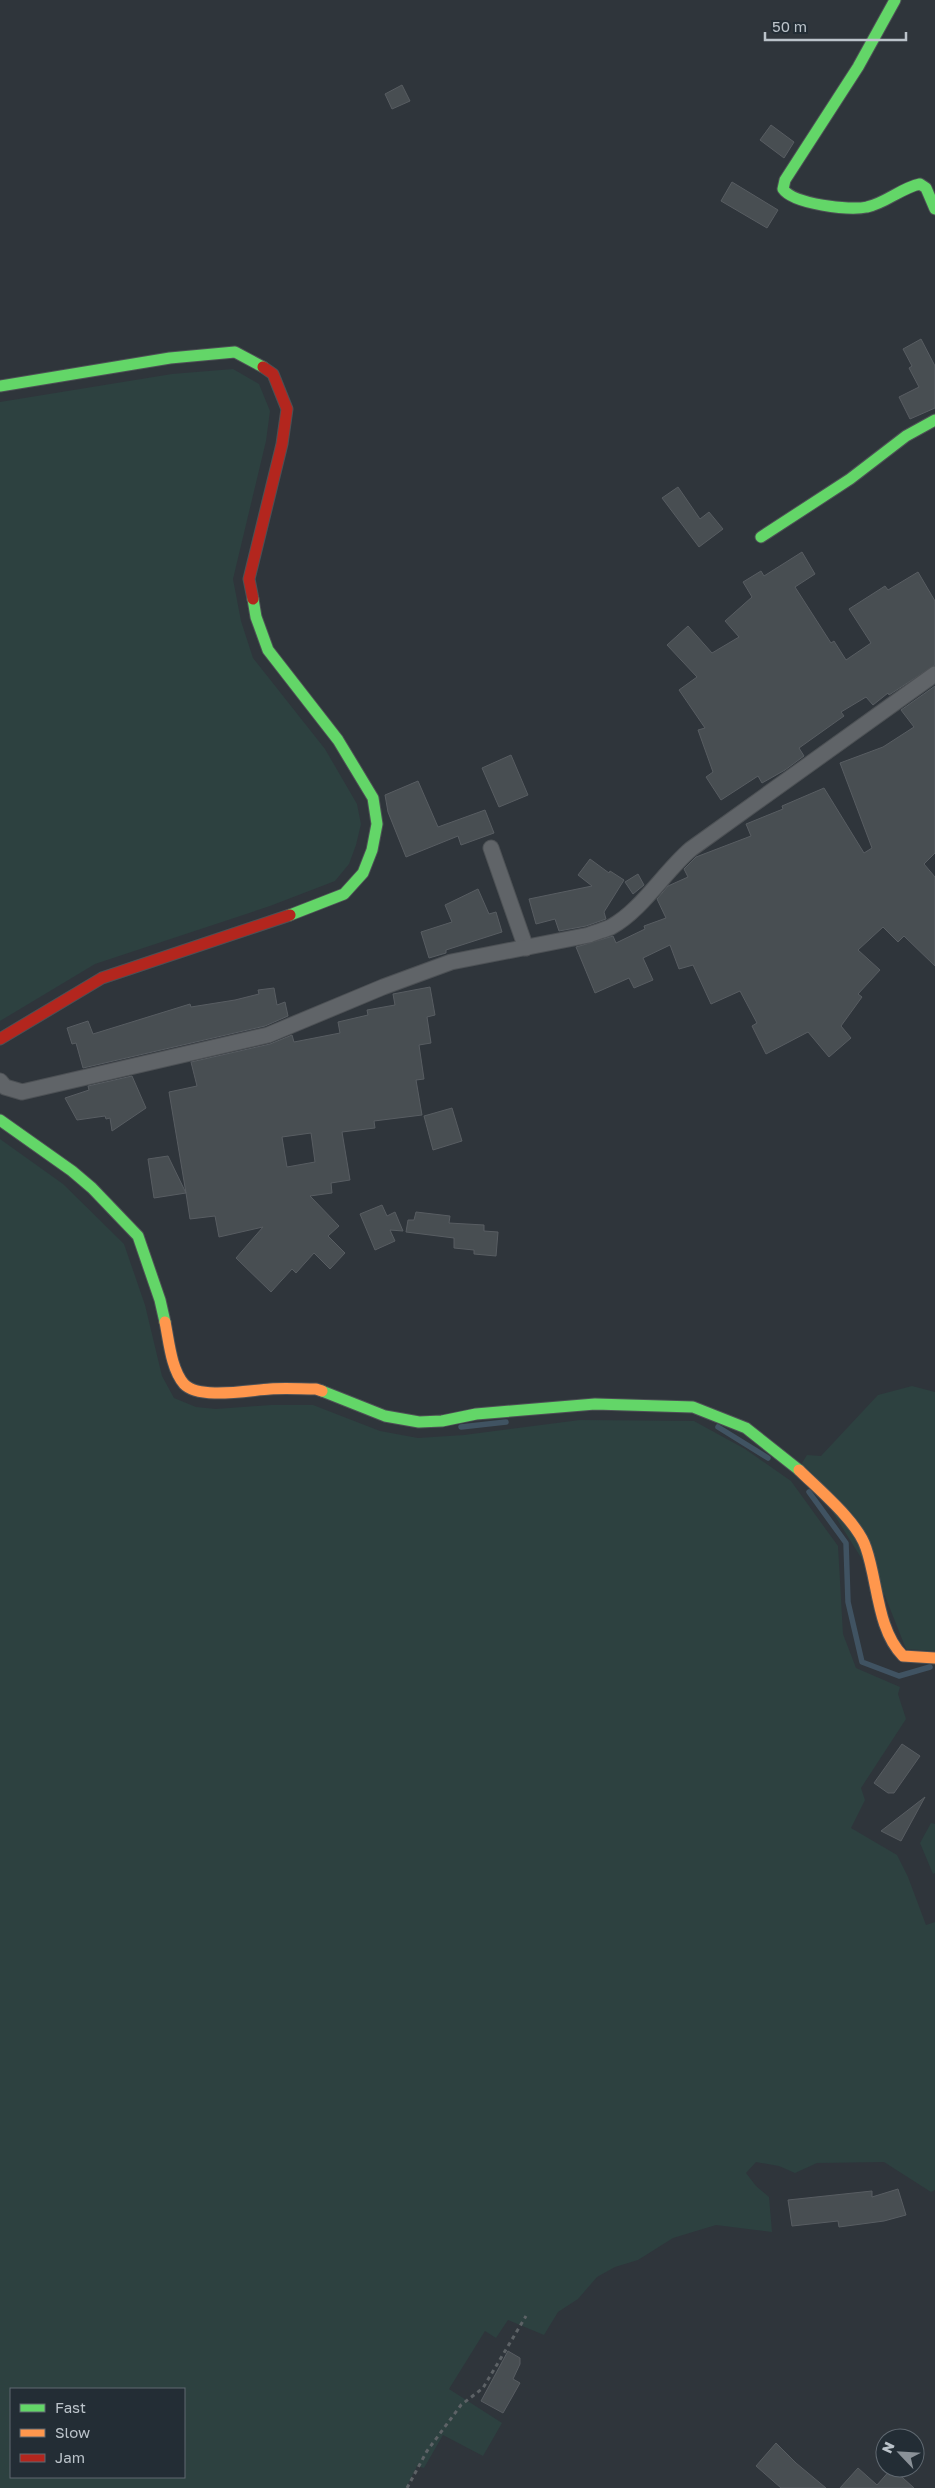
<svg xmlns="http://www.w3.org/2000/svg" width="935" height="2488" font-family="'Golos Text',sans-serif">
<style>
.green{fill:#2d4140;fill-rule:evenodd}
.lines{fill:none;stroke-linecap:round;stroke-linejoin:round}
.stream{stroke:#405362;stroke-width:5.5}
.building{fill:#484e52;stroke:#585d62;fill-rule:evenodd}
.street-casing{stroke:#4d5155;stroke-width:17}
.fast-casing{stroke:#4d5155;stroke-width:13}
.slow-casing{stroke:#4d5155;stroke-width:13}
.jam-casing{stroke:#4d5155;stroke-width:13}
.path{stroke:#5d6266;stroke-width:3;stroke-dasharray:4 4;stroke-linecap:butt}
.street{stroke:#606468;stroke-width:15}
.fast{stroke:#63d668;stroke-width:11}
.slow{stroke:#ff974d;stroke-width:11}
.jam{stroke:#b3261e;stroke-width:11}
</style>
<rect width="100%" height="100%" fill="#2f353b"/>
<!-- green -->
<g class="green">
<polygon points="233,369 259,384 270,411 266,441 233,579 241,621 253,658 325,749 357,804 361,824 356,845 349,864 335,881 270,906 95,964 0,1021 0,402 172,374"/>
<path d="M0,1139L63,1184L124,1244L145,1305L162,1376L174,1398L196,1407L216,1409L271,1405H313L380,1431L418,1438L464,1435L580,1420L694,1421L745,1449L791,1481L838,1546L843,1634L856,1668L900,1687L898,1694L906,1719L861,1788L865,1800L851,1828L897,1855L908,1877L926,1925L935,1922V2190L931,2192L884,2162L817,2163L795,2173L779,2166L756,2162L746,2173L756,2186L769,2197L772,2232L716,2225L673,2238L638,2260L615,2267L597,2277L578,2299L558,2312L544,2335L508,2320L496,2338L485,2331L449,2389L502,2423L483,2456L443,2435L424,2468L417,2466L406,2488H0ZM184,2389V2477H11V2389Z"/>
<polygon points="912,1386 935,1392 935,1651 906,1649 885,1596 802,1463 807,1455 821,1456 878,1395"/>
<polygon points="931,1823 935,1824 935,1873 933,1874 920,1843"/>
</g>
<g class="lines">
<!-- stream -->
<g class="stream">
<polyline points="461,1427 506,1422"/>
<polyline points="718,1427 768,1458"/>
<polyline points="809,1492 846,1543 848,1602 862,1662 899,1676 930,1667"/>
</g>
</g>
<!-- building -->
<g class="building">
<polygon points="402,85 410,101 392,109 385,94"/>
<polygon points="771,125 794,142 784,158 760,140"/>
<polygon points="732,182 778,210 767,228 721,201"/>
<polygon points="921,339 935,366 935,408 910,419 899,397 919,387 909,368 912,366 903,349"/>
<polygon points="678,487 700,519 709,512 723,529 699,547 662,498"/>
<polygon points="802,552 815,574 795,587 831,643 834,641 846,660 871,643 849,609 885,586 888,590 918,572 935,601 935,665 889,695 888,693 873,705 866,697 841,712 844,716 799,748 804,756 785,770 762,783 758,776 721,800 706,777 713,772 698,730 705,728 679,690 697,677 667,645 688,626 712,653 739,637 725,621 752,597 743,582 761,571 764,576"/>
<polygon points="935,686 935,853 924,864 935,877 935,966 904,936 898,942 883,927 858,950 880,970 858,994 862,997 841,1026 851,1038 829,1057 808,1032 766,1054 752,1026 757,1023 740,991 711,1004 693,965 679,969 670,945 643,958 653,980 634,988 629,978 595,993 576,947 613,936 616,943 645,929 644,926 666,918 657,899 668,886 688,877 684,869 696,857 751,836 746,824 783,809 782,806 824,788 864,853 872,848 840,763 883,747 914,727 901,710"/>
<polygon points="511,755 528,795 499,807 482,768"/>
<polygon points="418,781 438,827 485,810 494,833 461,845 458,836 406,857 388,812 385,795"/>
<polygon points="590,859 609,873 610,871 624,880 604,912 606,919 586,926 559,931 555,919 536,924 529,899 592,886 578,875"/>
<polygon points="638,874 644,885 633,894 625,882"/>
<polygon points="478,889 489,914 496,912 502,932 446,950 446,953 429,958 421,932 452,922 445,905"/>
<path d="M430,987L435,1015L427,1017L431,1043L419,1045L424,1079L416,1080L422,1115L374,1121L375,1128L342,1132L350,1180L331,1183L332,1193L310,1196L339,1226L328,1236L345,1253L330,1269L314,1253L296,1273L292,1269L271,1292L236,1258L263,1227L219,1237L215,1216L190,1219L186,1193L154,1198L148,1159L168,1156L186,1193L169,1092L197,1086L191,1062L270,1044L292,1035L294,1042L340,1033L338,1022L368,1015L367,1010L395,1005L393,994ZM311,1133L315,1162L287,1167L282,1137Z"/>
<polygon points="274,988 277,1005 285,1002 288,1016 265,1026 83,1068 76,1043 72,1044 67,1028 88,1021 93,1034 190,1004 191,1007 235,1000 259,994 258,990"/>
<polygon points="132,1076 146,1108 112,1131 110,1118 106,1119 105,1116 77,1120 65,1098 89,1090 88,1086"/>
<polygon points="452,1108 462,1141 433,1150 424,1116"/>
<polygon points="382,1205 387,1216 395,1212 403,1231 390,1230 395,1241 375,1250 360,1214"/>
<polygon points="416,1212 450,1216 449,1223 484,1225 484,1231 498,1232 496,1256 474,1254 474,1250 454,1248 454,1238 406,1232 408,1220 414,1220"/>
<polygon points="902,1744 920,1756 894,1793 888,1793 874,1783"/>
<polygon points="925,1797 901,1841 881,1831"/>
<polygon points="898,2189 906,2215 884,2221 839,2227 838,2221 792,2226 788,2200 872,2191 872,2197"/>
<polygon points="508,2351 520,2358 520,2364 513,2379 520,2383 503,2413 481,2401"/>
<polygon points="776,2443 796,2463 826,2488 781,2488 756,2466"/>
<polygon points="858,2468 877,2485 892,2468 914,2488 840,2488"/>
</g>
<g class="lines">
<defs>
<g id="street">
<polyline points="491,848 526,948"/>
<path d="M0,1081L5,1087L22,1092L268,1035L383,987L451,962L589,935C596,932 604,930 611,927C642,910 664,872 691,849L935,674"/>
</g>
<g id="fast">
<path d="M895,0L858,67L785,180L783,189C793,204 850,211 867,207C886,203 901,188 920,184L926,188L935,209"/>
<polyline points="0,386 170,358 235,352 263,367"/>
<polyline points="761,537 850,479 906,436 935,420"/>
<polyline points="253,599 256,617 268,650 338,740 373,798 377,824 372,850 363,873 344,894 290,915"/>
<polyline points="0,1120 72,1171 92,1188 138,1236 160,1300 165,1322"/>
<polyline points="322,1391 385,1416 419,1422 442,1421 476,1414 595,1404 693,1407 746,1428 799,1470"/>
</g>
<g id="slow">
<path d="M165,1322C169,1341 171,1369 184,1384C199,1400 250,1390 270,1389C285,1388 301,1389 316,1389L322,1391"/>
<path d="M799,1470C818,1489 858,1522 866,1548C878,1582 877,1630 903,1656L935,1658"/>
</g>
<g id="jam">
<polyline points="253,599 249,579 282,444 287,409 273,374 263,367"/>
<polyline points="0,1039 102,978 290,915"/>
</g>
</defs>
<!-- street casing -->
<use href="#street" class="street-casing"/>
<!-- fast casing -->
<use href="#fast" class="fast-casing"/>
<!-- slow casing -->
<use href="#slow" class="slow-casing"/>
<!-- jam casing -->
<use href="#jam" class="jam-casing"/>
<!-- path -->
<polyline class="path" points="407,2488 427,2451 461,2405 483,2388 526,2316"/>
<!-- street -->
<use href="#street" class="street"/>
<!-- fast -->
<use href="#fast" class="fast"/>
<!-- slow -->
<use href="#slow" class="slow"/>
<!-- jam -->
<use href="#jam" class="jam"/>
</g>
<!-- legend -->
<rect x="10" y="2388" width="175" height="90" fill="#232d35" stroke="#606971"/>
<rect x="20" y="2404" width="25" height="8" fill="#63d668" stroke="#606971"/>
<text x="55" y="2413" font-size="15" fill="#bbc3ca">Fast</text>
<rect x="20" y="2429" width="25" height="8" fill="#ff974d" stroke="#606971"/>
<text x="55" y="2438" font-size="15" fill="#bbc3ca">Slow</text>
<rect x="20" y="2454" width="25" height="8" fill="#b3261e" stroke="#606971"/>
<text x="55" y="2463" font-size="15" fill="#bbc3ca">Jam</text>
<!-- north arrow -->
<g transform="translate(900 2453) rotate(295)"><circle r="24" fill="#232d35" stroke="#606971"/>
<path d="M0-4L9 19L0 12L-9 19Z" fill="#8a9198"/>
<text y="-8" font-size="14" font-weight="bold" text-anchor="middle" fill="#bbc3ca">N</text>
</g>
<!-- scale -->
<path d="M765 32v8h141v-8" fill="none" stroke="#bbc3ca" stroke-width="2.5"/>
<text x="772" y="32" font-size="15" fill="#bbc3ca" stroke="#232d35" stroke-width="4" paint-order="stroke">50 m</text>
</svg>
